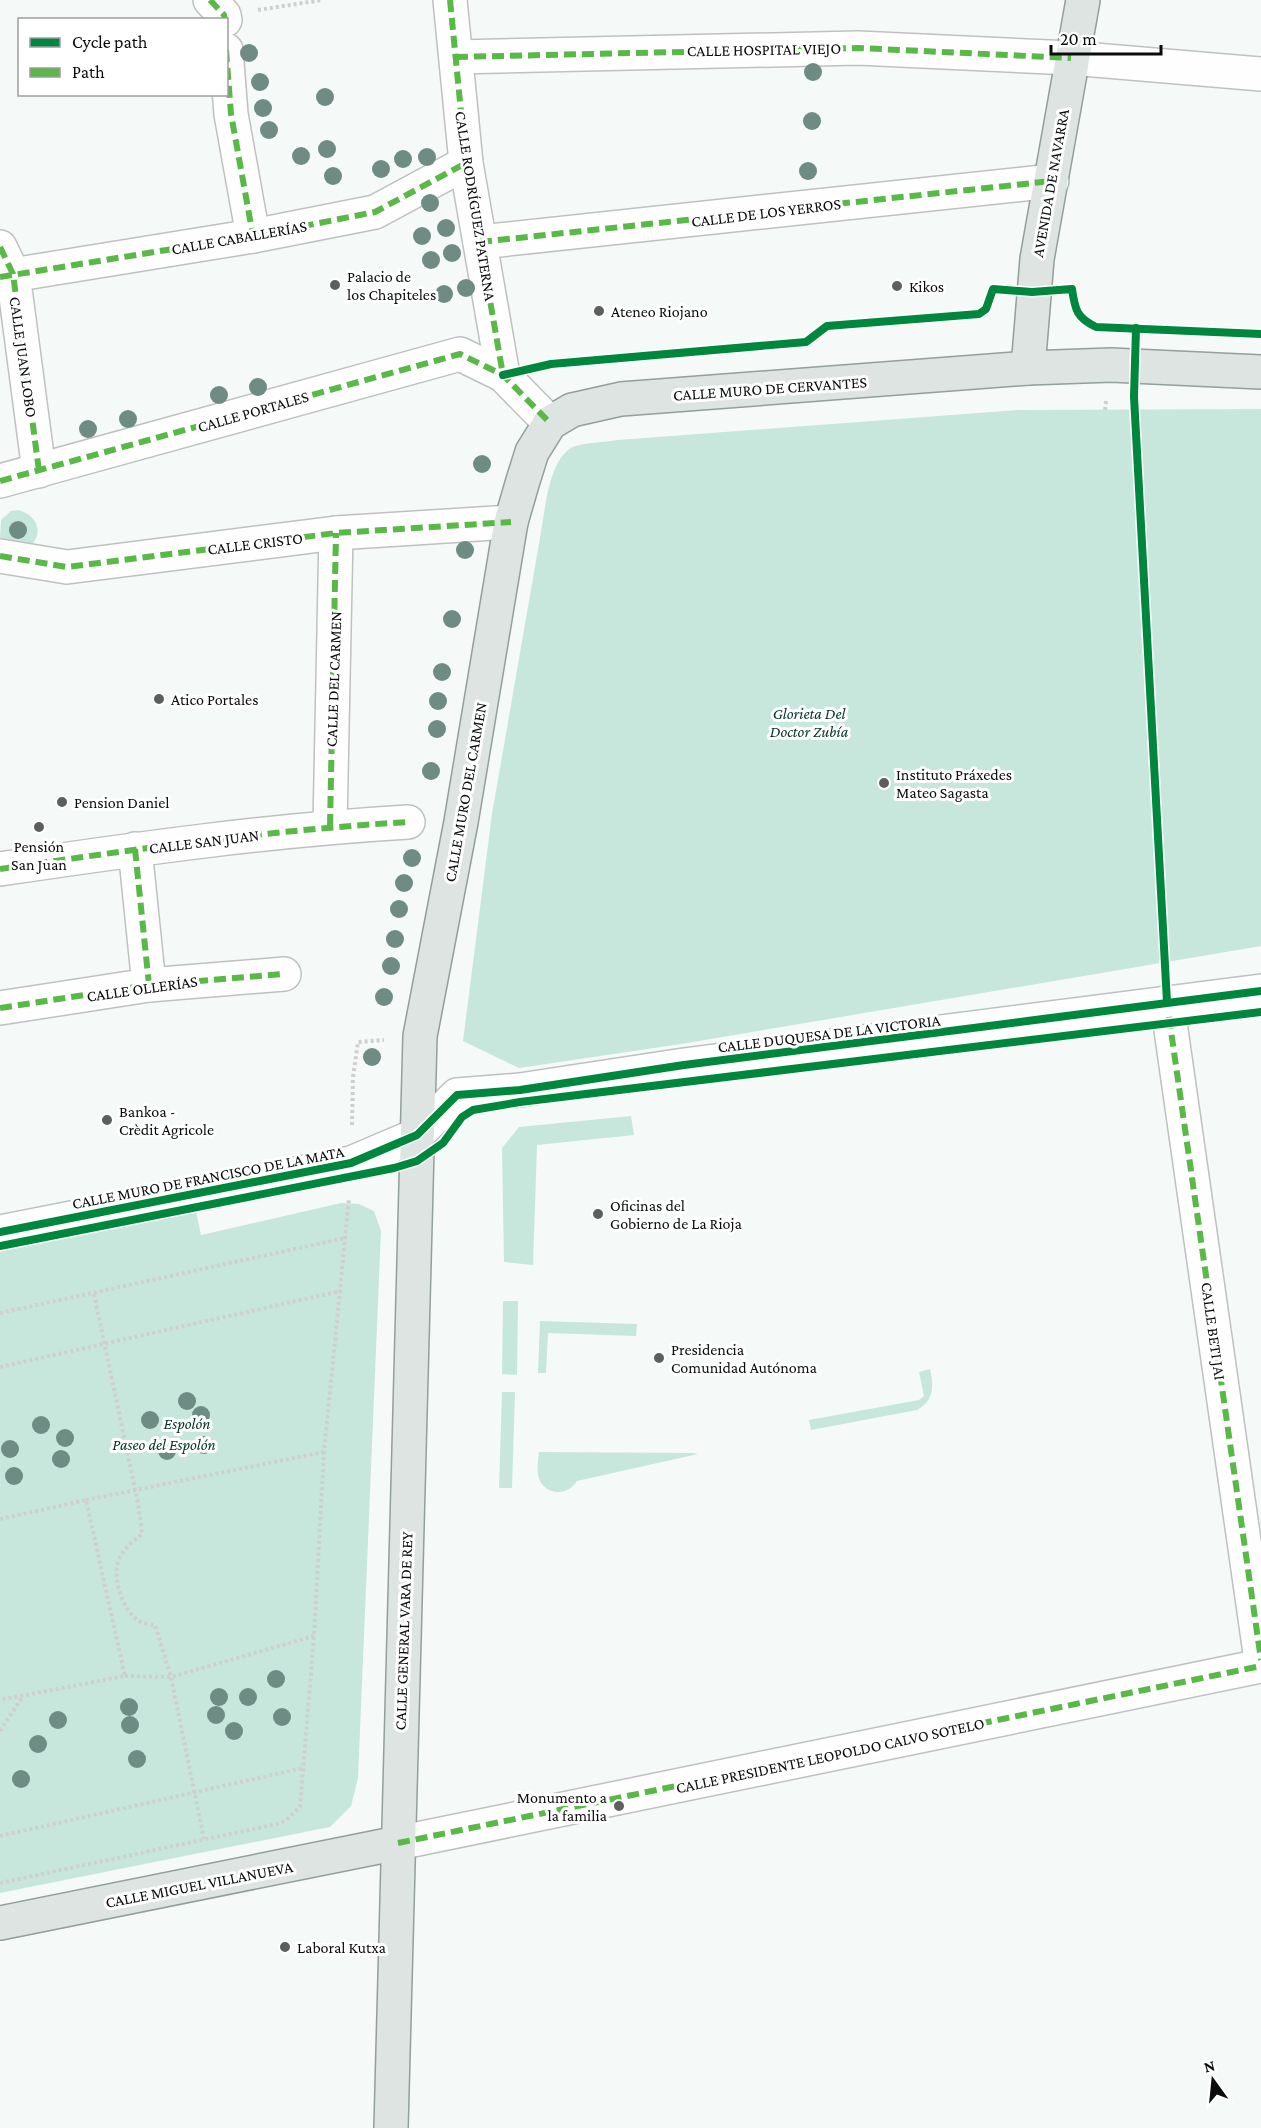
<svg xmlns="http://www.w3.org/2000/svg" width="1261" height="2128" font-family="'Crimson Pro',serif">
<style>
.green{fill:#c7e7dc}
.lines{fill:none;stroke-linecap:round;stroke-linejoin:round}
.minor-casing{stroke:#bfc1c0;stroke-width:36}
.major-casing{stroke:#929f9b;stroke-width:36}
.path{stroke:#cfcfcf;stroke-width:4;stroke-dasharray:3 3;stroke-linecap:butt}
.minor{stroke:#fefefe;stroke-width:33}
.major{stroke:#dde4e2;stroke-width:33}
.quiet{stroke:#58b947;stroke-width:6;stroke-dasharray:12 6;stroke-linecap:butt}
.cycleway-casing{stroke:#fff;stroke-width:11}
.cycleway{stroke:#00873e;stroke-width:8}
.tree{fill:#6e8c84}
.poi-dot{fill:#5c5f5e;stroke:#fff;stroke-width:2}
.labels{text-anchor:middle;stroke-width:6;stroke-linejoin:round;paint-order:stroke}
.street-label{font-size:16px;fill:#0a0c0b;stroke:#fff}
.poi-label{font-size:16px;fill:#0a0c0b;stroke:#fff;text-anchor:start}
.park-label{font-size:16px;font-style:italic;fill:#003226;stroke:#fff}
</style>
<rect width="100%" height="100%" fill="#f5f9f7"/>
<!-- green -->
<g class="green">
<path d="M1261,409V946L681,1044L519,1068L463,1041L492,814L541,532C545,509 549,461 571,448C579,443 607,442 618,440L1019,410Z"/>
<path d="M18,510C38,515 45,535 28,548L3,545L0,539L1,520L11,511Z"/>
<polygon points="631,1116 634,1135 537,1145 533,1265 504,1262 502,1148 519,1127"/>
<polygon points="341,1203 359,1204 374,1211 381,1231 358,1778 351,1806 330,1827 0,1893 0,1251 196,1211 201,1235"/>
<polygon points="503,1301 518,1301 517,1375 502,1374"/>
<polygon points="540,1321 637,1324 636,1336 548,1333 546,1373 538,1373"/>
<path d="M930,1369C934,1386 934,1401 917,1410L811,1430L809,1420L919,1400L924,1396L919,1372Z"/>
<polygon points="502,1392 515,1392 512,1488 499,1488"/>
<path d="M539,1452L692,1453L698,1454L577,1481C569,1495 548,1496 540,1481C536,1474 538,1461 539,1452Z"/>
</g>
<g class="lines">
<defs>
<g id="minor">
<polyline points="210,0 224,15 225,20"/>
<polyline points="450,0 466,163 503,375"/>
<polyline points="226,50 231,114 253,236"/>
<polyline points="456,57 858,48 1071,58 1261,74"/>
<polyline points="480,242 1052,181"/>
<polyline points="0,247 13,274 39,471"/>
<polyline points="0,277 253,236 375,212 466,163"/>
<polyline points="0,481 460,354 503,375 550,423"/>
<polyline points="0,556 67,567 336,533 511,522"/>
<polyline points="330,826 336,533"/>
<polyline points="135,849 149,985"/>
<path d="M0,869C136,849 271,830 408,822"/>
<polyline points="1167,1002 1261,1660"/>
<polyline points="0,1008 149,985 284,974"/>
<polyline points="0,1232 351,1163 417,1135 457,1095 520,1090 684,1065 1261,991"/>
<polyline points="398,1843 1261,1666"/>
</g>
<g id="major">
<polyline points="1028,368 1037,259 1083,0"/>
<polyline points="0,1923 398,1843"/>
<polyline points="391,2128 420,1036 461,822 511,522 522,484 532,452 550,423 572,410 621,399 1028,368 1111,365 1261,372"/>
</g>
</defs>
<!-- minor casing -->
<use href="#minor" class="minor-casing"/>
<!-- major casing -->
<use href="#major" class="major-casing"/>
<!-- path -->
<g class="path">
<polyline points="258,10 322,0"/>
<polyline points="1105,410 1106,401"/>
<polyline points="352,1125 353,1077 358,1042 384,1040"/>
<path d="M94,1294L138,1503L142,1534C131,1542 119,1553 117,1567C114,1584 125,1615 141,1622C145,1624 151,1624 155,1625L171,1677L204,1839"/>
<polyline points="0,1313 345,1238"/>
<polyline points="0,1367 341,1291"/>
<polyline points="86,1500 324,1452"/>
<polyline points="0,1519 86,1500 125,1676 0,1700"/>
<polyline points="125,1676 171,1677 314,1636"/>
<polyline points="0,1731 23,1696"/>
<polyline points="0,1836 303,1768"/>
<polyline points="0,1883 277,1824 285,1821 300,1807 314,1636 324,1452 349,1198"/>
</g>
<!-- minor -->
<use href="#minor" class="minor"/>
<!-- major -->
<use href="#major" class="major"/>
<!-- quiet -->
<g class="quiet">
<polyline points="210,0 224,15 225,20"/>
<polyline points="450,0 466,163 503,375"/>
<polyline points="226,50 231,114 253,236"/>
<polyline points="456,57 858,48 1071,58"/>
<polyline points="480,242 1052,181"/>
<polyline points="0,247 13,274 39,471"/>
<polyline points="0,277 253,236 375,212 466,163"/>
<polyline points="0,481 460,354 503,375 550,423"/>
<polyline points="0,556 67,567 336,533 511,522"/>
<polyline points="330,826 336,533"/>
<polyline points="135,849 149,985"/>
<path d="M0,869C136,849 271,830 408,822"/>
<polyline points="0,1008 149,985 284,974"/>
<polyline points="1169,1017 1261,1660"/>
<polyline points="398,1843 1261,1666"/>
</g>
<defs>
<g id="cycleway">
<polyline points="1136,328 1134,397 1167,1002"/>
<path d="M503,375L551,364L806,342L827,326L979,314L986,309L993,289L1032,292L1072,289C1075,310 1077,318 1096,327L1261,334"/>
<polyline points="0,1232 351,1163 417,1135 457,1095 520,1090 684,1065 1261,991"/>
<polyline points="0,1246 394,1168 417,1161 443,1143 462,1117 473,1110 520,1102 1261,1012"/>
</g>
</defs>
<!-- cycleway casing -->
<use href="#cycleway" class="cycleway-casing"/>
<!-- cycleway -->
<use href="#cycleway" class="cycleway"/>
</g>
<!-- trees -->
<g class="tree">
<circle cx="249" cy="53" r="9"/>
<circle cx="813" cy="72" r="9"/>
<circle cx="260" cy="82" r="9"/>
<circle cx="325" cy="97" r="9"/>
<circle cx="263" cy="108" r="9"/>
<circle cx="812" cy="121" r="9"/>
<circle cx="269" cy="130" r="9"/>
<circle cx="327" cy="149" r="9"/>
<circle cx="301" cy="156" r="9"/>
<circle cx="427" cy="157" r="9"/>
<circle cx="403" cy="159" r="9"/>
<circle cx="381" cy="169" r="9"/>
<circle cx="808" cy="171" r="9"/>
<circle cx="333" cy="176" r="9"/>
<circle cx="430" cy="203" r="9"/>
<circle cx="446" cy="228" r="9"/>
<circle cx="422" cy="236" r="9"/>
<circle cx="452" cy="253" r="9"/>
<circle cx="431" cy="260" r="9"/>
<circle cx="466" cy="288" r="9"/>
<circle cx="444" cy="294" r="9"/>
<circle cx="258" cy="387" r="9"/>
<circle cx="219" cy="395" r="9"/>
<circle cx="128" cy="419" r="9"/>
<circle cx="88" cy="429" r="9"/>
<circle cx="482" cy="464" r="9"/>
<circle cx="18" cy="530" r="9"/>
<circle cx="465" cy="550" r="9"/>
<circle cx="452" cy="619" r="9"/>
<circle cx="442" cy="672" r="9"/>
<circle cx="438" cy="701" r="9"/>
<circle cx="437" cy="729" r="9"/>
<circle cx="431" cy="771" r="9"/>
<circle cx="412" cy="858" r="9"/>
<circle cx="404" cy="883" r="9"/>
<circle cx="399" cy="909" r="9"/>
<circle cx="395" cy="939" r="9"/>
<circle cx="391" cy="966" r="9"/>
<circle cx="384" cy="997" r="9"/>
<circle cx="372" cy="1057" r="9"/>
<circle cx="187" cy="1401" r="9"/>
<circle cx="201" cy="1415" r="9"/>
<circle cx="150" cy="1420" r="9"/>
<circle cx="41" cy="1425" r="9"/>
<circle cx="65" cy="1438" r="9"/>
<circle cx="204" cy="1445" r="9"/>
<circle cx="10" cy="1449" r="9"/>
<circle cx="167" cy="1451" r="9"/>
<circle cx="61" cy="1459" r="9"/>
<circle cx="14" cy="1476" r="9"/>
<circle cx="276" cy="1679" r="9"/>
<circle cx="219" cy="1697" r="9"/>
<circle cx="248" cy="1697" r="9"/>
<circle cx="129" cy="1707" r="9"/>
<circle cx="216" cy="1715" r="9"/>
<circle cx="282" cy="1717" r="9"/>
<circle cx="58" cy="1720" r="9"/>
<circle cx="130" cy="1725" r="9"/>
<circle cx="234" cy="1731" r="9"/>
<circle cx="38" cy="1744" r="9"/>
<circle cx="137" cy="1759" r="9"/>
<circle cx="21" cy="1779" r="9"/>
</g>
<!-- markers -->
<g class="poi-dot">
<circle cx="335" cy="285" r="6"/>
<circle cx="897" cy="286" r="6"/>
<circle cx="599" cy="311" r="6"/>
<circle cx="159" cy="699" r="6"/>
<circle cx="884" cy="783" r="6"/>
<circle cx="62" cy="802" r="6"/>
<circle cx="39" cy="827" r="6"/>
<circle cx="107" cy="1120" r="6"/>
<circle cx="598" cy="1214" r="6"/>
<circle cx="659" cy="1358" r="6"/>
<circle cx="619" cy="1806" r="6"/>
<circle cx="285" cy="1947" r="6"/>
</g>
<g class="labels">
<!-- street labels -->
<g class="street-label">
<text transform="translate(764 49) rotate(-1)" y="6">CALLE HOSPITAL VIEJO</text>
<text transform="translate(1050 183) rotate(-80)" y="6">AVENIDA DE NAVARRA</text>
<text transform="translate(476 206) rotate(81)" y="6">CALLE RODRÍGUEZ PATERNA</text>
<text transform="translate(766 212) rotate(-7)" y="6">CALLE DE LOS YERROS</text>
<text transform="translate(239 237) rotate(-10)" y="6">CALLE CABALLERÍAS</text>
<text transform="translate(24 357) rotate(82)" y="6">CALLE JUAN LOBO</text>
<text transform="translate(770 388) rotate(-4)" y="6">CALLE MURO DE CERVANTES</text>
<text transform="translate(253 411) rotate(-16)" y="6">CALLE PORTALES</text>
<text transform="translate(255 543) rotate(-7)" y="6">CALLE CRISTO</text>
<text transform="translate(333 679) rotate(-88)" y="6">CALLE DEL CARMEN</text>
<text transform="translate(465 792) rotate(-80)" y="6">CALLE MURO DEL CARMEN</text>
<text transform="translate(204 841) rotate(-7)" y="6">CALLE SAN JUAN</text>
<text transform="translate(142 988) rotate(-8)" y="6">CALLE OLLERÍAS</text>
<text transform="translate(829 1033) rotate(-7)" y="6">CALLE DUQUESA DE LA VICTORIA</text>
<text transform="translate(208 1177) rotate(-11)" y="6">CALLE MURO DE FRANCISCO DE LA MATA</text>
<text transform="translate(1214 1331) rotate(82)" y="6">CALLE BETI JAI</text>
<text transform="translate(403 1631) rotate(-88)" y="6">CALLE GENERAL VARA DE REY</text>
<text transform="translate(830 1755) rotate(-12)" y="6">CALLE PRESIDENTE LEOPOLDO CALVO SOTELO</text>
<text transform="translate(199 1884) rotate(-11)" y="6">CALLE MIGUEL VILLANUEVA</text>
</g>
<!-- poi labels -->
<g class="poi-label">
<text x="347" y="282">Palacio de<tspan x="347" dy="18">los Chapiteles</tspan></text>
<text x="909" y="292">Kikos</text>
<text x="611" y="317">Ateneo Riojano</text>
<text x="171" y="705">Atico Portales</text>
<text x="896" y="780">Instituto Práxedes<tspan x="896" dy="18">Mateo Sagasta</tspan></text>
<text x="74" y="808">Pension Daniel</text>
<text x="39" y="852" text-anchor="middle">Pensión<tspan x="39" dy="18">San Juan</tspan></text>
<text x="119" y="1117">Bankoa -<tspan x="119" dy="18">Crèdit Agricole</tspan></text>
<text x="610" y="1211">Oficinas del<tspan x="610" dy="18">Gobierno de La Rioja</tspan></text>
<text x="671" y="1355">Presidencia<tspan x="671" dy="18">Comunidad Autónoma</tspan></text>
<text x="607" y="1803" text-anchor="end">Monumento a<tspan x="607" dy="18">la familia</tspan></text>
<text x="297" y="1953">Laboral Kutxa</text>
</g>
<!-- park labels -->
<g class="park-label">
<text x="809" y="719">Glorieta Del<tspan x="809" dy="18">Doctor Zubía</tspan></text>
<text x="187" y="1429">Espolón</text>
<text x="164" y="1450">Paseo del Espolón</text>
</g>
</g>
<!-- legend -->
<rect x="18" y="18" width="210" height="78" fill="#ffffff" stroke="#9d9e9d" stroke-width="1.5"/>
<rect x="30" y="38" width="30" height="9" fill="#00873e" stroke="#9d9e9d" stroke-width="1.5"/>
<text x="72" y="48" font-size="18" fill="#0a0c0b">Cycle path</text>
<rect x="30" y="68" width="30" height="9" fill="#58b947" stroke="#9d9e9d" stroke-width="1.5"/>
<text x="72" y="78" font-size="18" fill="#0a0c0b">Path</text>
<!-- north arrow -->
<g transform="translate(1213 2080) rotate(345)" stroke="#ffffff" stroke-width="4.5" paint-order="stroke">
<path d="M0-4.5L10 22L0 15L-10 22Z" fill="#0a0c0b"/>
<text y="-9" font-size="16" font-weight="bold" text-anchor="middle" fill="#0a0c0b">N</text>
</g>
<!-- scale -->
<path d="M1051 45v9h110v-9" fill="none" stroke="#0a0c0b" stroke-width="3"/>
<text x="1060" y="45" font-size="18" fill="#0a0c0b" stroke="#ffffff" stroke-width="4.5" paint-order="stroke">20 m</text>
</svg>
